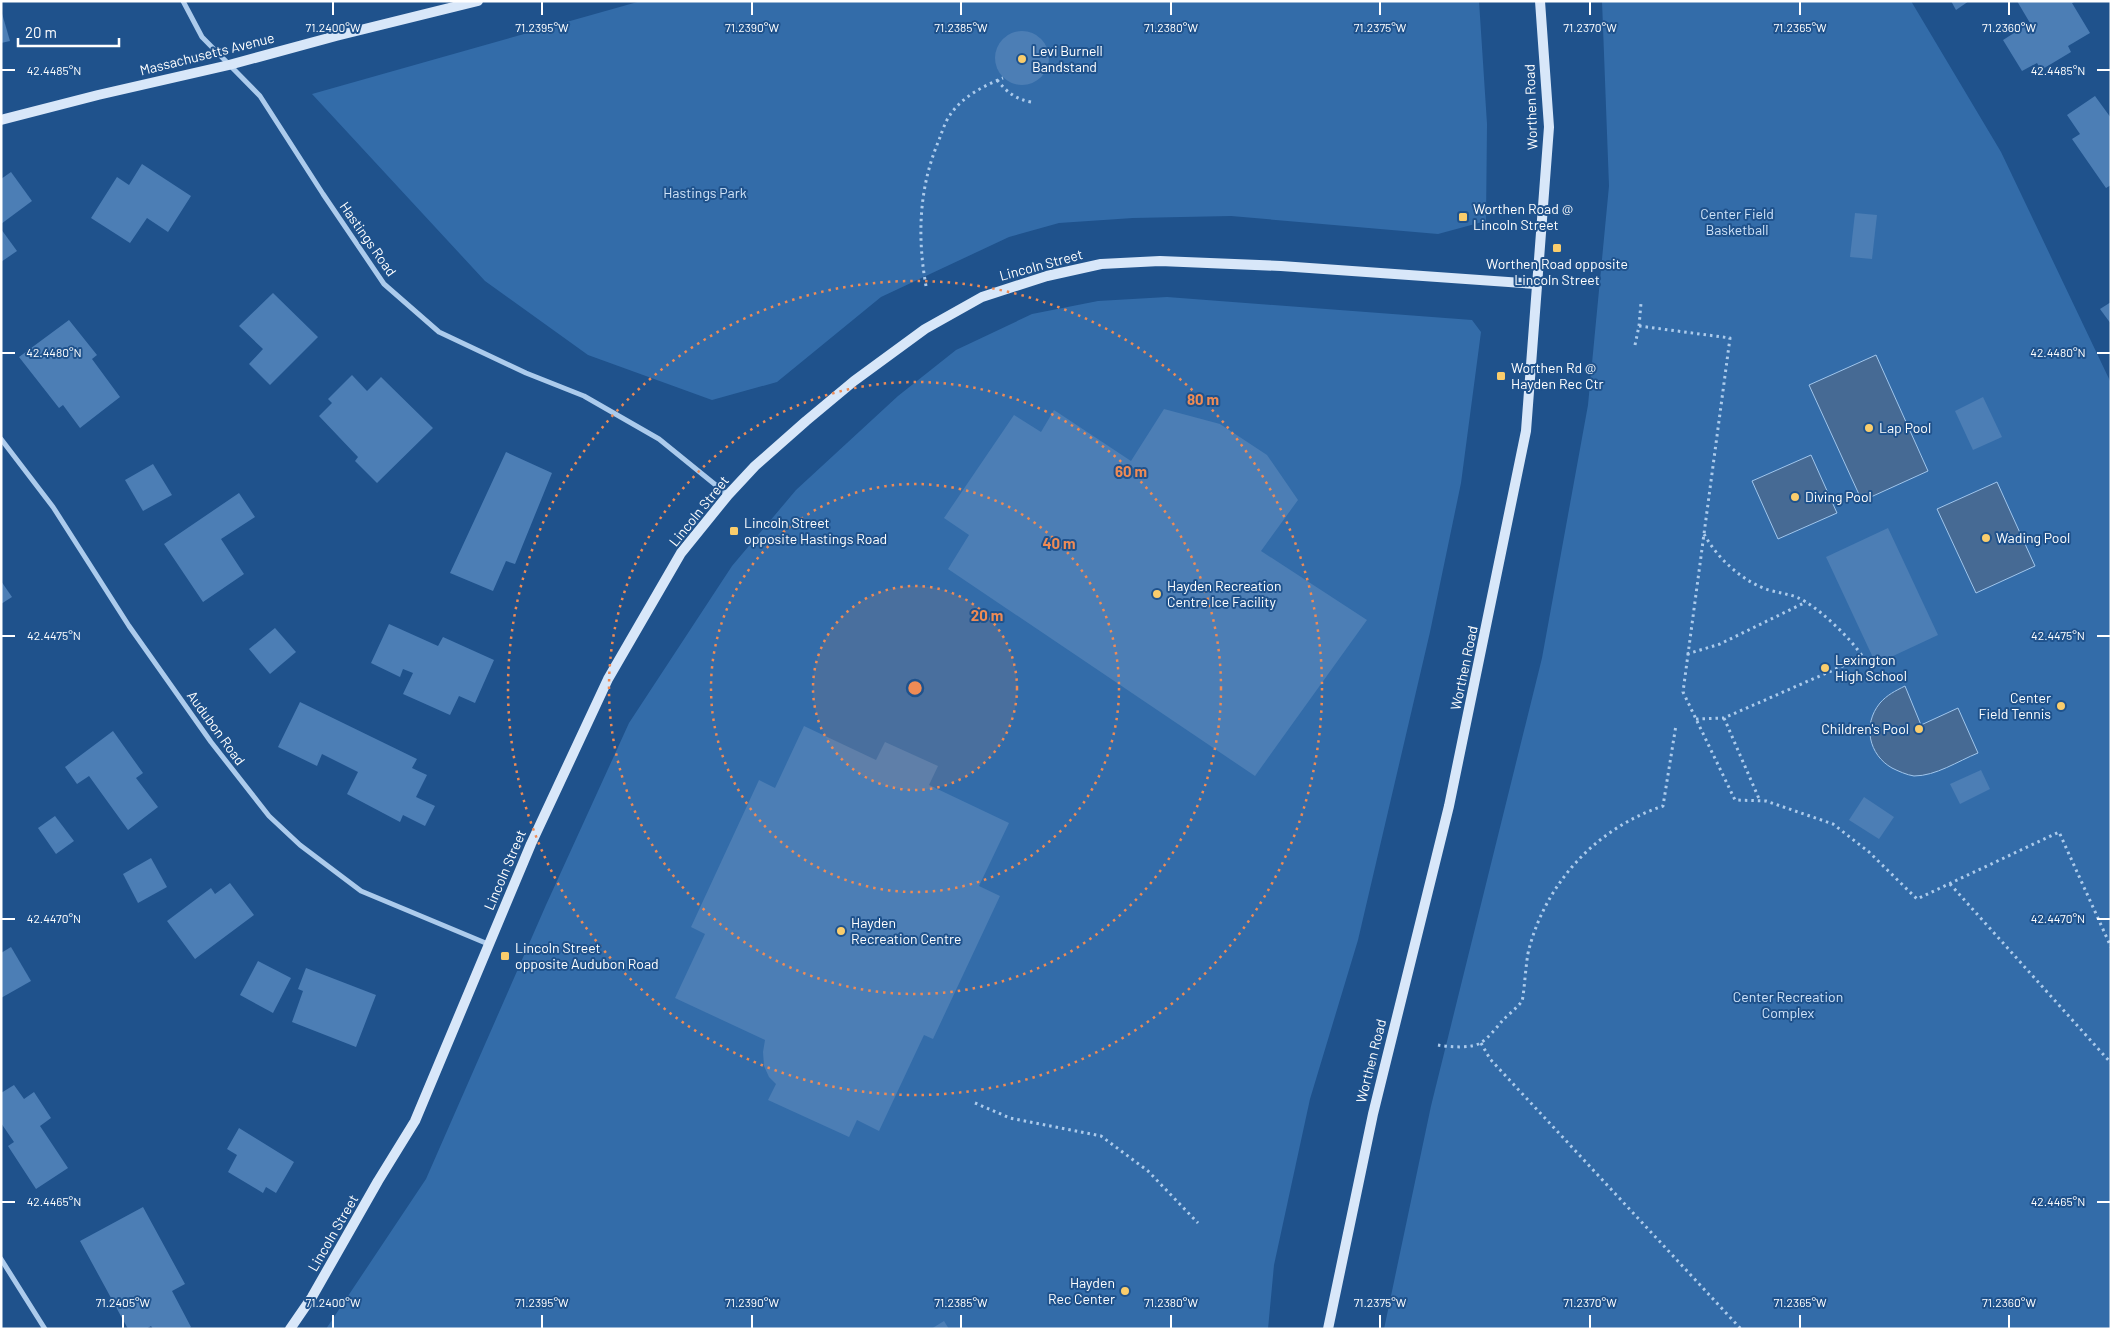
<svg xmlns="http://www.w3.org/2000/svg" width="2112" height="1330" font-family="Barlow,sans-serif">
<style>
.green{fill:#336ca9}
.water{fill:#466a94;stroke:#a0c6ed}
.building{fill:#4c7eb5}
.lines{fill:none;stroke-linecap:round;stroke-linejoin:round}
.path{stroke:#accbec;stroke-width:3;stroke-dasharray:2.5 4;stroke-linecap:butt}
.street{stroke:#accbec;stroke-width:5}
.secondary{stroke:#d8e7f9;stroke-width:10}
.ticks{fill:none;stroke:#fff;stroke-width:2}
.ring{fill:none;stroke:#ef8b55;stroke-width:2.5;stroke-dasharray:2.5 5}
.poi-dot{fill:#facd6c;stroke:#1f528c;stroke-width:2}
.labels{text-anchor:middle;stroke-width:4;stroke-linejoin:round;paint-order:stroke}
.poi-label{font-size:14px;fill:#fff;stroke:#1f528c;text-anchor:start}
.street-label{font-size:14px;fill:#fff;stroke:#1f528c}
.park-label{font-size:14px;fill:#d1e4f9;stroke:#1f528c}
.ticks-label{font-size:12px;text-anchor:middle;fill:#fff;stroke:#1f528c;stroke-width:4;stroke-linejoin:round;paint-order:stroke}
.centre{fill:#ef8b55;stroke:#1f528c;stroke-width:2.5}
.ring-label{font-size:15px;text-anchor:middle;font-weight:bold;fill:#ef8b55;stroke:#1f528c;stroke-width:4;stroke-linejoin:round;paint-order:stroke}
</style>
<rect width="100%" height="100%" fill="#1f528c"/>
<!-- green -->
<g class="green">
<polygon points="641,1 1479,1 1487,124 1486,221 1438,234 1231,216 1133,218 1059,223 1009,237 881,297 777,382 712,400 588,355 485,281 312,94"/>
<polygon points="1602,1 1911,1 2001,152 2111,383 2111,1329 1384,1329 1431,1106 1542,658 1588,405 1609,186"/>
<polygon points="1167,297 1472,320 1481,332 1461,483 1430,632 1358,940 1310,1099 1274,1265 1268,1329 326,1329 426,1179 546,905 629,723 732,566 796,490 898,396 956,350 1032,314 1098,301"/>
</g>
<!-- water -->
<g class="water">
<polygon points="1876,355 1928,471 1862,501 1809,385"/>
<polygon points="1811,455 1837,513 1778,539 1752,481"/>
<polygon points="1997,482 2035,566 1976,593 1937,509"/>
<path d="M1905,686L1921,725L1958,708L1978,753C1958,761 1936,776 1914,776C1907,775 1898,771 1892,768C1869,755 1862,725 1880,703C1887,695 1895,691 1905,686Z"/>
</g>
<!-- building -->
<g class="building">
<polygon points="1951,1 1969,1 1956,10"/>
<polygon points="2017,1 2076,1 2072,3 2090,33 2068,46 2071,52 2041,70 2037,63 2022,71 2003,40 2030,23"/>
<polygon points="1,10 10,41 1,43"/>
<circle cx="1022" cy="58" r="27"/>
<polygon points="2095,96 2111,118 2111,185 2106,188 2072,139 2080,134 2067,115"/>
<polygon points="142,164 191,196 168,232 147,218 130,243 91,218 117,177 129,185"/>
<polygon points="11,172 32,201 1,224 1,179"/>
<polygon points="1855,213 1877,215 1872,259 1850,257"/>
<polygon points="1,229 17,251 1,262"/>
<polygon points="273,293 318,337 270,385 249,364 263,349 239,326"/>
<polygon points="2111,302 2111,324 2100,309"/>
<polygon points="69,320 97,355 92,359 120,397 80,428 63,405 59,408 19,357"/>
<polygon points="352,375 367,391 381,377 433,428 377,483 355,461 358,457 319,416 332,403 328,399"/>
<polygon points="1983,397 2002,437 1973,450 1955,411"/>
<polygon points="1164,409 1220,424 1267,455 1298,500 1261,551 1367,620 1255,776 948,569 969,535 944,518 1014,415 1041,432 1054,410 1131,461"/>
<polygon points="506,452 552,473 515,564 506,561 493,591 450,573"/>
<polygon points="153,464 172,495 143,511 125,480"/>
<polygon points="239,493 255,517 221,539 244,574 203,602 164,544"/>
<polygon points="1888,528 1938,635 1876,664 1826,557"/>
<polygon points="1,581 12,597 1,604"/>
<polygon points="389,624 438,646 443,637 494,660 475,703 459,696 450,715 403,694 413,673 403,669 400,677 371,663"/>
<polygon points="275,628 296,652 270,674 249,649"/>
<polygon points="300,702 417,759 412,768 427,775 416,797 435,806 425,826 403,815 400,822 347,794 358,772 322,754 317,766 278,747"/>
<polygon points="804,726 876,760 885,742 938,766 929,785 1009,823 979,886 1000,896 933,1039 924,1035 879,1131 857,1120 849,1137 768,1100 776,1084 769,1077 764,1066 763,1052 765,1040 675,998 705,934 691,927 759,780 775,788"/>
<polygon points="113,731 143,773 136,778 158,807 128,830 89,776 77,784 65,767"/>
<polygon points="1981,770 1990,789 1960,804 1950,784"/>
<polygon points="1864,797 1894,817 1879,839 1849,820"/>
<polygon points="55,816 74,841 56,854 38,828"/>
<polygon points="151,858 167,887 138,903 123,874"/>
<polygon points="230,883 254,915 195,959 167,921 211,888 215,894"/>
<polygon points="11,947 31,981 1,998 1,953"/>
<polygon points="258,961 291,978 273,1013 240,995"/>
<polygon points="306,968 376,995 356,1047 292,1022 303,991 298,989"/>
<polygon points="14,1085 24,1099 34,1092 51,1118 40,1126 68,1168 36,1189 8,1146 14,1142 1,1123 1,1093"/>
<polygon points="239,1128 294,1162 276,1193 266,1187 263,1193 228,1172 237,1155 227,1149"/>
<polygon points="143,1207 185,1284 172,1291 191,1327 189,1329 153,1329 151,1326 146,1329 128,1329 80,1241"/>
<polygon points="944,1321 949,1329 931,1329"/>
</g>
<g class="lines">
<!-- path -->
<g class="path">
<path d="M997,80C1007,92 1015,99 1031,102"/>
<path d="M926,286C917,236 919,187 939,140C942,132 945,122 950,115C962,97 983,86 1003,78"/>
<polyline points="1639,326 1641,303"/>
<polyline points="1635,345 1639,326 1730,338 1683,692 1735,800 1766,801 1833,824 1869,852 1917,899 2059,832 2111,947"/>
<polyline points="1687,654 1720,644 1806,602"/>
<polyline points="1724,718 1760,801"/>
<path d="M1696,719L1724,718L1863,657C1850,638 1825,614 1806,602C1794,594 1782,594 1769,590C1743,582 1717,558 1704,534"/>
<polyline points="1950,884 2111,1063"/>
<polyline points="1481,1043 1490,1059 1741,1329"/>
<path d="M1438,1045C1449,1047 1473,1049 1482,1042C1490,1036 1497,1027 1503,1020C1509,1014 1517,1008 1522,1001C1524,996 1526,959 1529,949C1547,881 1597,828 1663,806L1676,725"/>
<polyline points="975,1103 1010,1118 1101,1136 1148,1171 1198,1223"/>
</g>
<!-- street -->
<g class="street">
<polyline points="183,1 202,37 260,96 323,194 384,284 439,332 526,373 584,396 659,439 728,495"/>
<polyline points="1,439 53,507 129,626 211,742 269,816 300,845 361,891 488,944"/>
<polyline points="1,1259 45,1329"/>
</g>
<!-- secondary -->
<g class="secondary">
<polyline points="1,120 98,95 229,65 336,36 478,1"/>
<polyline points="290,1329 312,1297 378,1181 415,1121 531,844 608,679 681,553 728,495 755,466 806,421 854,381 925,329 982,297 1047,276 1101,264 1160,261 1281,266 1536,284"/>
<polyline points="1328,1329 1373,1114 1449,806 1526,431 1549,127 1540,1"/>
</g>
</g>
<!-- ticks -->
<path class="ticks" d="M333,2V15M542,2V15M752,2V15M961,2V15M1171,2V15M1380,2V15M1590,2V15M1800,2V15M2009,2V15M2,70H15M2097,70H2110M2,353H15M2097,353H2110M2,636H15M2097,636H2110M2,919H15M2097,919H2110M2,1202H15M2097,1202H2110M123,1315V1328M333,1315V1328M542,1315V1328M752,1315V1328M961,1315V1328M1171,1315V1328M1380,1315V1328M1590,1315V1328M1800,1315V1328M2009,1315V1328"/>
<!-- distance rings -->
<circle cx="915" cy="688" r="102" fill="#ef8b55" fill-opacity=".12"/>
<g class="ring">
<circle cx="915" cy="688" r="102"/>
<circle cx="915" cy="688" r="204"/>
<circle cx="915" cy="688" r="306"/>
<circle cx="915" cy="688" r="407"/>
</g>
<!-- markers -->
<g class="poi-dot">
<circle cx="1022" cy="59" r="5"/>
<rect x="1458" y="212" width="10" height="10" rx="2.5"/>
<rect x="1552" y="243" width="10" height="10" rx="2.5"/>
<rect x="1496" y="371" width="10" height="10" rx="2.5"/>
<circle cx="1869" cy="428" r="5"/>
<circle cx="1795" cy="497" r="5"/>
<rect x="729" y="526" width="10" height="10" rx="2.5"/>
<circle cx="1986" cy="538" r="5"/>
<circle cx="1157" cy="594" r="5"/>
<circle cx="1825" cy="668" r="5"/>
<circle cx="2061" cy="706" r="5"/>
<circle cx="1919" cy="729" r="5"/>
<circle cx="841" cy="931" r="5"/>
<rect x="500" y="951" width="10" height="10" rx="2.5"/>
<circle cx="1125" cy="1291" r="5"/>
</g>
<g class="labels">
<!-- poi labels -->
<g class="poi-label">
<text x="1032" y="56">Levi Burnell<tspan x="1032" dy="16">Bandstand</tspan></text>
<text x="1473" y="214">Worthen Road @<tspan x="1473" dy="16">Lincoln Street</tspan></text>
<text x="1557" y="269" text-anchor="middle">Worthen Road opposite<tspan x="1557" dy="16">Lincoln Street</tspan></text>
<text x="1511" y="373">Worthen Rd @<tspan x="1511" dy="16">Hayden Rec Ctr</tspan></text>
<text x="1879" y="433">Lap Pool</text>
<text x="1805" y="502">Diving Pool</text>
<text x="744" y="528">Lincoln Street<tspan x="744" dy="16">opposite Hastings Road</tspan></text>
<text x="1996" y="543">Wading Pool</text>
<text x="1167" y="591">Hayden Recreation<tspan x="1167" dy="16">Centre Ice Facility</tspan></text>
<text x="1835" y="665">Lexington<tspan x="1835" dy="16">High School</tspan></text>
<text x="2051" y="703" text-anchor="end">Center<tspan x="2051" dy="16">Field Tennis</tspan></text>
<text x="1909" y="734" text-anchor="end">Children's Pool</text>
<text x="851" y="928">Hayden<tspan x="851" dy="16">Recreation Centre</tspan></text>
<text x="515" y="953">Lincoln Street<tspan x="515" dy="16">opposite Audubon Road</tspan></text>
<text x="1115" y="1288" text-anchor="end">Hayden<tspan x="1115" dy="16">Rec Center</tspan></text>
</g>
<!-- street labels -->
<g class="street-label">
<text transform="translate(207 54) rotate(-14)" y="5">Massachusetts Avenue</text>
<text transform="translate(1531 107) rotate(-92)" y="5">Worthen Road</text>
<text transform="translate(368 239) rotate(55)" y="5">Hastings Road</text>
<text transform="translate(1041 265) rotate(-15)" y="5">Lincoln Street</text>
<text transform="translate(699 511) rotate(-51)" y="5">Lincoln Street</text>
<text transform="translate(1464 668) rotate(-78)" y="5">Worthen Road</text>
<text transform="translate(216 728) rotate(54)" y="5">Audubon Road</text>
<text transform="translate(505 870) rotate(-67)" y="5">Lincoln Street</text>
<text transform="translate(1371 1061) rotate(-76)" y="5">Worthen Road</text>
<text transform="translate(333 1233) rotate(-60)" y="5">Lincoln Street</text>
</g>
<!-- park labels -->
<g class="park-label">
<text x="705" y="198">Hastings Park</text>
<text x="1737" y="219">Center Field<tspan x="1737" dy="16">Basketball</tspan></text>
<text x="1788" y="1002">Center Recreation<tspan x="1788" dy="16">Complex</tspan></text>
</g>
</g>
<g class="ticks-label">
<text x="333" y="32">71.2400°W</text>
<text x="542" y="32">71.2395°W</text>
<text x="752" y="32">71.2390°W</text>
<text x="961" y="32">71.2385°W</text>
<text x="1171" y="32">71.2380°W</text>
<text x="1380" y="32">71.2375°W</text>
<text x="1590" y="32">71.2370°W</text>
<text x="1800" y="32">71.2365°W</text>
<text x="2009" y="32">71.2360°W</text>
<text x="54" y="75">42.4485°N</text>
<text x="2058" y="75">42.4485°N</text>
<text x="54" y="357">42.4480°N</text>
<text x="2058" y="357">42.4480°N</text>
<text x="54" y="640">42.4475°N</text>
<text x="2058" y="640">42.4475°N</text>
<text x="54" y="923">42.4470°N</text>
<text x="2058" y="923">42.4470°N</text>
<text x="54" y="1206">42.4465°N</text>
<text x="2058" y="1206">42.4465°N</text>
<text x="123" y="1307">71.2405°W</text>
<text x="333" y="1307">71.2400°W</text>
<text x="542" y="1307">71.2395°W</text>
<text x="752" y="1307">71.2390°W</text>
<text x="961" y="1307">71.2385°W</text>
<text x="1171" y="1307">71.2380°W</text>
<text x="1380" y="1307">71.2375°W</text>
<text x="1590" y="1307">71.2370°W</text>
<text x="1800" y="1307">71.2365°W</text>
<text x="2009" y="1307">71.2360°W</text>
</g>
<circle cx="915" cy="688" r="8" class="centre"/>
<g class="ring-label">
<text x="1203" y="405">80 m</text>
<text x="1131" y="477">60 m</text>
<text x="1059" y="549">40 m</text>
<text x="987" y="621">20 m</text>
</g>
<!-- border -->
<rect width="2112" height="1330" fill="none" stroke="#ffffff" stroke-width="5"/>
<!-- scale -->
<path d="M18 38v8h101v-8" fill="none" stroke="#ffffff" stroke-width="2.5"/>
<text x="25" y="38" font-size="15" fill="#ffffff" stroke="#1f528c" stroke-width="4" paint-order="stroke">20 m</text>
</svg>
